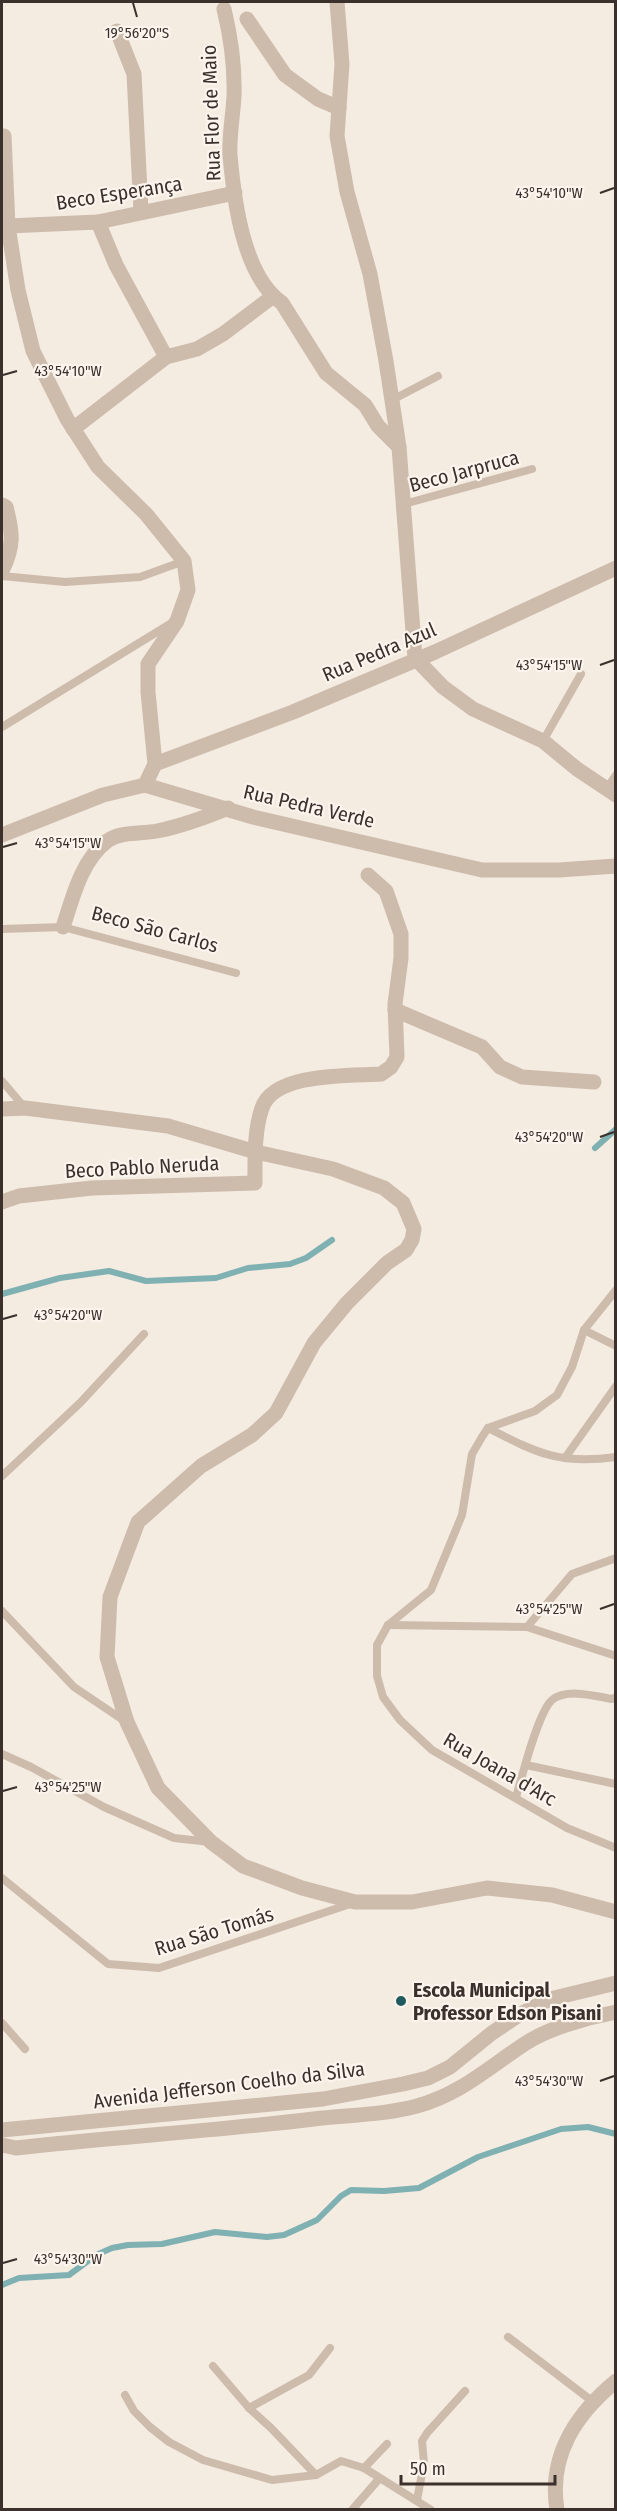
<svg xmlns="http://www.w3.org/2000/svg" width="617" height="2511" font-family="'Fira Sans Condensed',sans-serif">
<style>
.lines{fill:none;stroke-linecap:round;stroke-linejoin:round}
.stream{stroke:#7fb0b2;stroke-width:6}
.service{stroke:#cdbbac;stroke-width:8}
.minor{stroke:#cdbbac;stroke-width:15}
.tertiary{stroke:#cdbbac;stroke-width:15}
.ticks{fill:none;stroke:#3b302b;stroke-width:2}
.poi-dot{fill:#1f5a5e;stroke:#fbf5ee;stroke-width:2}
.labels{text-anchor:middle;stroke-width:4.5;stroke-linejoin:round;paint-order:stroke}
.street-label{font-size:20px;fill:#3b302b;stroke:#fbf5ee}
.poi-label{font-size:20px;font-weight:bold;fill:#3b302b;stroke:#fbf5ee;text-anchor:start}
.ticks-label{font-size:15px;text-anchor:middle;fill:#3b302b;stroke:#fbf5ee;stroke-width:4.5;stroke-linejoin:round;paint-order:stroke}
</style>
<rect width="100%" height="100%" fill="#f4ebe1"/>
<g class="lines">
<!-- stream -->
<g class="stream">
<polyline points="595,1148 616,1129"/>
<polyline points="2,1294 60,1278 109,1271 146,1281 216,1278 248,1268 290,1264 306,1258 332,1240"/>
<polyline points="2,2285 19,2278 69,2275 96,2255 112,2248 128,2245 162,2244 215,2232 267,2237 284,2235 317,2220 341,2196 351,2190 384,2191 419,2188 478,2157 561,2129 588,2127 616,2134"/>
</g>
<!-- service -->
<g class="service">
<polyline points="392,400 438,376"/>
<polyline points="404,504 532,469"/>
<polyline points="2,576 65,582 140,577 184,561"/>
<polyline points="2,727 170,624"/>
<polyline points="543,741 581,674"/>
<polyline points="607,788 616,775"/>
<polyline points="2,929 63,927 236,973"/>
<polyline points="2,1081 25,1108"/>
<polyline points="616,1290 584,1330 572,1367 557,1395 535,1411 488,1428 482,1437 472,1454 462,1515 431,1590 388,1625 377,1645 377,1676 383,1697 400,1720 432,1750 567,1828 616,1848"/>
<polyline points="584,1330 616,1346"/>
<path d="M488,1428C537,1453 559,1465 616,1457"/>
<polyline points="565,1458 616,1386"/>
<polyline points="2,1476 80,1403 144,1334"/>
<polyline points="2,1611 74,1687 126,1722"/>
<polyline points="388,1625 527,1627 572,1574 616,1558"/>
<polyline points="527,1627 616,1656"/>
<polyline points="2,1754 31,1767 104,1807 174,1838 211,1842"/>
<polyline points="526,1765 616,1784"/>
<path d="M516,1797C522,1777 538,1712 552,1700C567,1688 595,1696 612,1699L616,1697"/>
<polyline points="2,1878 108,1964 159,1968 353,1903"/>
<polyline points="2,2023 25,2049"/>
<polyline points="508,2337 592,2401"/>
<polyline points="213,2366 249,2408 271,2428 316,2475"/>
<polyline points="125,2395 134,2411 150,2427 169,2442 203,2460 272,2480 316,2475 341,2461 364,2468 431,2510"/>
<polyline points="249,2408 309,2375 330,2348"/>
<polyline points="364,2468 387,2444"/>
<polyline points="417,2500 424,2463 422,2441 427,2433 465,2391"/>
<polyline points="352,2510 379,2479"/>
</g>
<!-- minor -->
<g class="minor">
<polyline points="337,2 342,64 337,136 347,192 370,274 386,361 399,447 415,658 443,687 473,709 543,741 577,769 616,795"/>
<path d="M224,9C231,38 235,67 234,96C233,116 229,135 230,155C234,200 243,276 282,303L326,373L365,405L378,426L399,447"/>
<polyline points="247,19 285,75 318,99 339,108"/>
<polyline points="117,31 134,74 141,211"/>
<polyline points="4,136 8,226 18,290 33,351 67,419 98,467 146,514 184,561 188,590 177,621 148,664 148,692 155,764 145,785"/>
<polyline points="98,222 116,265 166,357"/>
<polyline points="8,226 98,222 235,193"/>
<polyline points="73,429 166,357 197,349 223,334 272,297"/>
<path d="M2,505L6,507C13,533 14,547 2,571"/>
<polyline points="155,764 293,712 435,652 616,568"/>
<polyline points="2,835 103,795 145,785 253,817 482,870 559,870 616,866"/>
<path d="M63,927C73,897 81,861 107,841C121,831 141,834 157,831C182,826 204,818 228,808"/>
<polyline points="395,1010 482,1047 500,1067 522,1077 594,1082"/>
<path d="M2,1202L19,1196L92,1188L255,1183C255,1159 254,1131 262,1108C274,1072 350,1076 381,1074L391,1067L397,1057L395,1004L401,958V934L386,891L368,875"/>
<path d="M557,2510C548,2455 576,2414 616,2381"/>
</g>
<!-- tertiary -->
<g class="tertiary">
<polyline points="2,1109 25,1108 168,1126 256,1152 333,1169 384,1188 403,1203 414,1229 412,1240 406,1250 387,1263 347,1303 314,1343 276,1413 252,1435 201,1466 138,1522 110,1597 107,1657 127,1722 158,1788 211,1842 243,1866 302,1888 355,1902 412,1902 487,1888 552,1895 616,1912"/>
<polyline points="2,2130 323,2099 403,2084 428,2078 450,2067 492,2033 519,2015 550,1999 616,1983"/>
<path d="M2,2145L16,2148C115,2137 215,2131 314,2119C347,2115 384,2115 417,2106C461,2094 489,2067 526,2043C549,2028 589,2017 616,2012"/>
</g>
</g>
<!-- ticks -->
<path class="ticks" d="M133,3L137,17M600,193L614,188M3,375L17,371M600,665L614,660M3,847L17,843M600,1137L614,1132M3,1319L17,1315M600,1609L614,1604M3,1791L17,1787M600,2081L614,2076M3,2263L17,2259"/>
<!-- markers -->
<circle class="poi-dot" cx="401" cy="2001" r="6"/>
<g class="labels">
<!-- street labels -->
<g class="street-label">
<text transform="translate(211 113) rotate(-92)" y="7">Rua Flor de Maio</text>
<text transform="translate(119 193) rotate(-9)" y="7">Beco Esperança</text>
<text transform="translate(464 471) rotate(-15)" y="7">Beco Jarpruca</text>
<text transform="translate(379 652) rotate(-23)" y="7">Rua Pedra Azul</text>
<text transform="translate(309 806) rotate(13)" y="7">Rua Pedra Verde</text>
<text transform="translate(155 929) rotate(15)" y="7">Beco São Carlos</text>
<text transform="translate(142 1167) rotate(-3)" y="7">Beco Pablo Neruda</text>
<text transform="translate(500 1769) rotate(30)" y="7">Rua Joana d'Arc</text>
<text transform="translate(214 1931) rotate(-17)" y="7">Rua São Tomás</text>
<text transform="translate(229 2085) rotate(-7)" y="7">Avenida Jefferson Coelho da Silva</text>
</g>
<!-- poi labels -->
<g class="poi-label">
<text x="413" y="1997">Escola Municipal<tspan x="413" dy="23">Professor Edson Pisani</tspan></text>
</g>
</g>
<g class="ticks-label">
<text x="137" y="38">19°56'20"S</text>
<text x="549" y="198">43°54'10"W</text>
<text x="68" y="376">43°54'10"W</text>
<text x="549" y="670">43°54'15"W</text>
<text x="68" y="848">43°54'15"W</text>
<text x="549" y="1142">43°54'20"W</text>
<text x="68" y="1320">43°54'20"W</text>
<text x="549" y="1614">43°54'25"W</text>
<text x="68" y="1792">43°54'25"W</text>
<text x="549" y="2086">43°54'30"W</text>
<text x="68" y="2264">43°54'30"W</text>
</g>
<!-- border -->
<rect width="617" height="2511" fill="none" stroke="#3b302b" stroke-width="6"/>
<!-- scale -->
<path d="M401 2475v9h154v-9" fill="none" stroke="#3b302b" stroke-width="3"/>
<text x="410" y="2475" font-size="18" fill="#3b302b" stroke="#fbf5ee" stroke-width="4.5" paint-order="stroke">50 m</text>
</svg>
